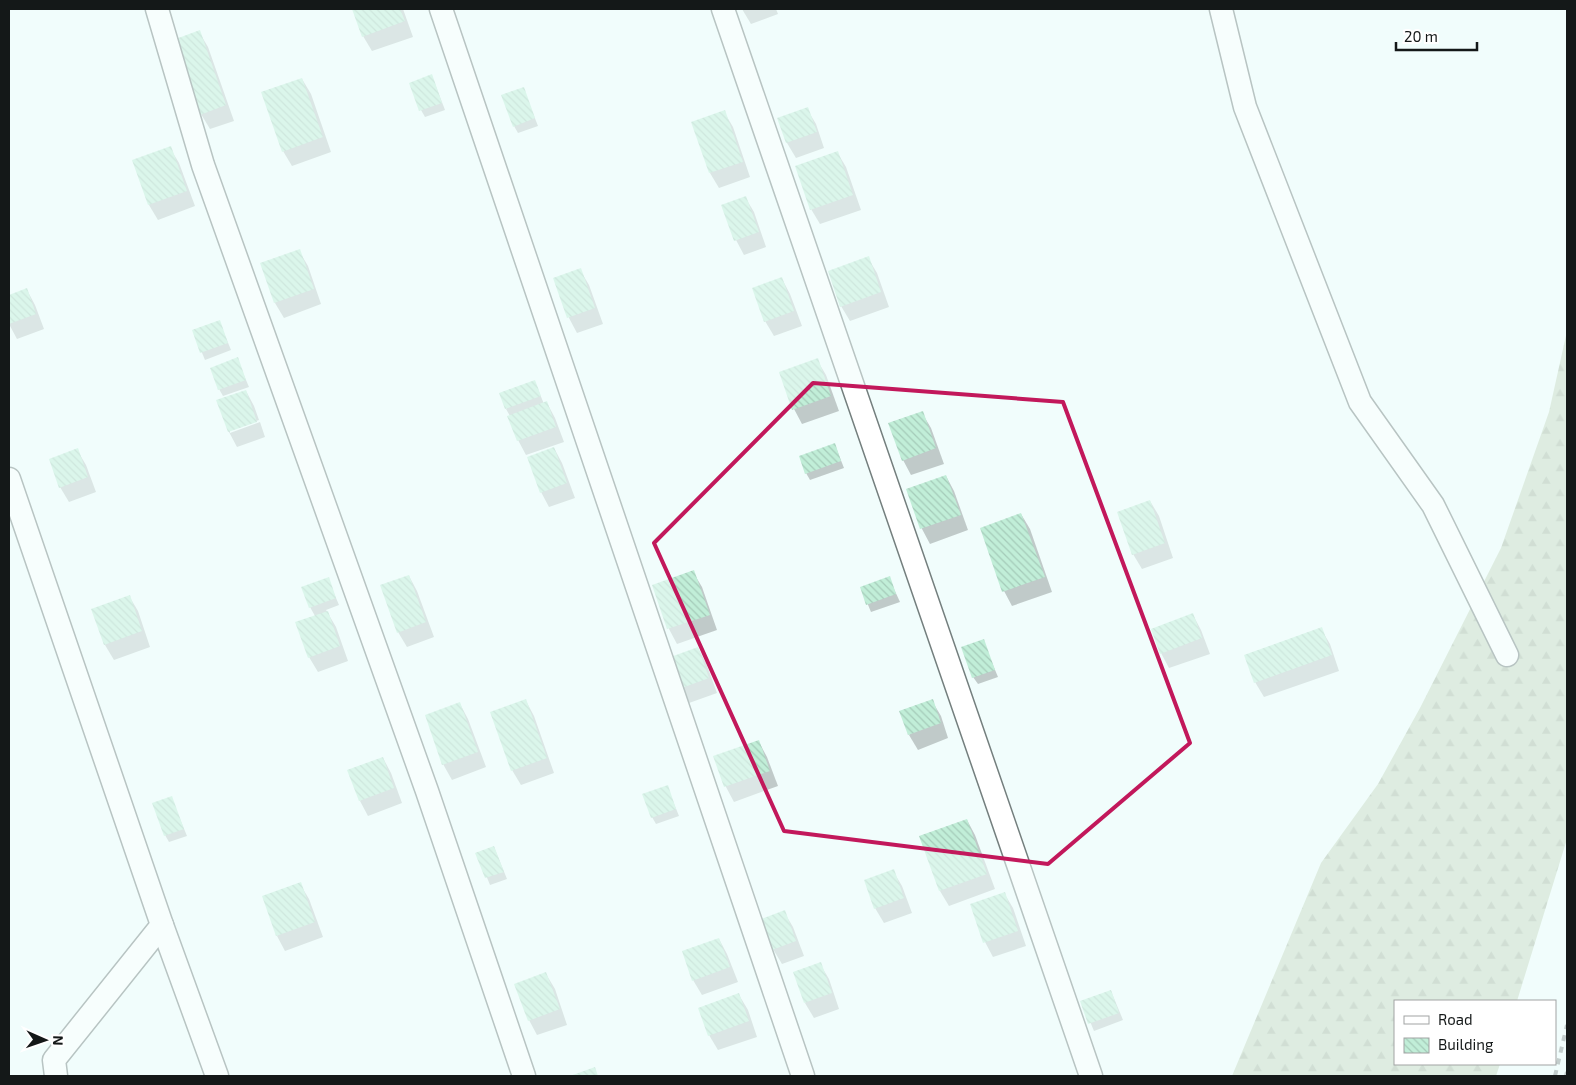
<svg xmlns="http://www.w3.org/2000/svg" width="1576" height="1085" font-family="'Exo 2',sans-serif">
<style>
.forest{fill:url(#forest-firs)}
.shadow{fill:#0003}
.building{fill:url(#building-back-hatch)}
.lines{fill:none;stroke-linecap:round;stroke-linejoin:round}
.minor-casing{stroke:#747f7e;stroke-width:25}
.minor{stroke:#fff;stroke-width:22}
.rail{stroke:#8a9392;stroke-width:4;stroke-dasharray:6 6;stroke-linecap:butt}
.marked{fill:none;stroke:#c2185b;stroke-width:4;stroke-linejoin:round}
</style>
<defs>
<pattern id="forest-firs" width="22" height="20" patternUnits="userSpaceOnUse" patternTransform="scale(1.25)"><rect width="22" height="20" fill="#c7d8c1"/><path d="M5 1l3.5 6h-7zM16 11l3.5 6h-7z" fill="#aab9a5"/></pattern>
<pattern id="building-back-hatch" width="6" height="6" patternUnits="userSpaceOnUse" patternTransform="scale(1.25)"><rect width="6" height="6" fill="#c1eed8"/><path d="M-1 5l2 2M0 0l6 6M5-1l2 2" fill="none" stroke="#a5cbb9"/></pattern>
</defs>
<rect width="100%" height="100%" fill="#f1fdfc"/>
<!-- forest -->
<polygon class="forest" points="1567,331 1567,839 1517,1001 1395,1001 1395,1064 1500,1064 1496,1076 1232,1076 1321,863 1378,784 1420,708 1501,548 1549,412"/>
<!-- shadow -->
<g class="shadow">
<polygon points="353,9 403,9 413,37 372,51 363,36"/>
<polygon points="742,9 776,9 778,14 751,24"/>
<polygon points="199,32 208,47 234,121 210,129 201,114"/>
<polygon points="432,76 445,110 425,117 421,110"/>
<polygon points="302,79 311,94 331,152 292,166 283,151"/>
<polygon points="523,88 538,126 518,133 514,126"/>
<polygon points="807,109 816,124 824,148 796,158 787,143 779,119"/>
<polygon points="724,112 733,127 750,177 719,188 710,173 693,123"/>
<polygon points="170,148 179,163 195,206 158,220 149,205 133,161"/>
<polygon points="837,152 846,167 861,210 820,224 811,209"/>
<polygon points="745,197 754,212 766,247 744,255 736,240 723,205"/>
<polygon points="299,251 308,266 321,304 284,318 275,303 262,264"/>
<polygon points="868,258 877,273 889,307 850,321 841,306"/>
<polygon points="580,270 589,285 603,324 577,333 569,318 555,279"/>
<polygon points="782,279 790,294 802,326 774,336 765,321"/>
<polygon points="27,290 35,305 44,329 17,339 9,324 9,296"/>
<polygon points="219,321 231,350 205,360 193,331"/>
<polygon points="237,359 249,387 223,396 219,389"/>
<polygon points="817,360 826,375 839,411 802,424 794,409"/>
<polygon points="535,382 544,404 547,403 555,418 564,442 526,455 518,440 510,416 506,409"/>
<polygon points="246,391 254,406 259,420 230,430 230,433 260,422 265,437 237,447 229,432 218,401"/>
<polygon points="922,413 931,428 944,464 911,475 903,460"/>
<polygon points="835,445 844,468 810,480 806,473"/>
<polygon points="554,448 562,463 575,498 549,507 541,492"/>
<polygon points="77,450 86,465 96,492 69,502 60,487"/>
<polygon points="946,476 954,491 968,530 930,544 922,529 908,490"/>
<polygon points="1150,501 1159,516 1173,558 1142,569 1133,554"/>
<polygon points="1021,514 1030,529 1052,592 1012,606 1004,591"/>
<polygon points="693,572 702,587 717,630 677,644 669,629 653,586"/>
<polygon points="409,576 417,591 434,637 407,647 398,632"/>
<polygon points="889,578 900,602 871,612 861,588"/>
<polygon points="328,579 339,605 326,610 336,627 348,661 318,672 309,657 315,616 310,607"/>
<polygon points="129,596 138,611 150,647 114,660 105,645"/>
<polygon points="1193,615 1201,630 1210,654 1169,668 1161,653"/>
<polygon points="1321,629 1330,644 1339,671 1264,697 1255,682"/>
<polygon points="983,641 998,677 978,684 973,677"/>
<polygon points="698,648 706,663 717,693 689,703 680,688"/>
<polygon points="526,701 534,716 554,773 521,785 512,770"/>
<polygon points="932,701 941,716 948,738 918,750 909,735"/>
<polygon points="460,704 468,719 486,767 452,780 443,764"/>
<polygon points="759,742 767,757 778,786 734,802 726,787 715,757"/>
<polygon points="383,758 391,773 402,803 368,816 360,801"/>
<polygon points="667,786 679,816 656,824 652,817"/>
<polygon points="171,797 187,836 169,842 165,835"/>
<polygon points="967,820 975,835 995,889 949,906 940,891 921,836"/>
<polygon points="494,847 507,879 490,885 477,853"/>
<polygon points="893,871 902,886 912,913 884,923 875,908"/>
<polygon points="300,884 309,899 323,937 285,951 277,936"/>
<polygon points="1004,893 1013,908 1026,946 993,957 985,942"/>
<polygon points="784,912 793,927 804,956 782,964 773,949"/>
<polygon points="719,939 727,954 738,982 702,995 693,980"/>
<polygon points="820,964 829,979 839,1009 814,1018 805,1003"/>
<polygon points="546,974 555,989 567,1025 537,1035 529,1020"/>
<polygon points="1111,991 1123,1020 1094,1031 1082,1002"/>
<polygon points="739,995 748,1010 757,1037 718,1050 709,1035"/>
</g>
<!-- building -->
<g class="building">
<polygon points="352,9 400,9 405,21 362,37"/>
<polygon points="200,30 226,105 200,115 173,40"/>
<polygon points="432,74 442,103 419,111 409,83"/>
<polygon points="302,78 323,137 282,152 261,92"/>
<polygon points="524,87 535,118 513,127 501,95"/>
<polygon points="808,107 817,132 786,143 777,118"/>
<polygon points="725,110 743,162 709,173 691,122"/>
<polygon points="171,146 187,191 148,205 132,160"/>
<polygon points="838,151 853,195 810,210 795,166"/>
<polygon points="746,196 759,232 734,241 721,205"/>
<polygon points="300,249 314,289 274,303 260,263"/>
<polygon points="869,256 881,292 840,307 828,271"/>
<polygon points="581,268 595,308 567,318 553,278"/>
<polygon points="782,277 794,311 764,322 752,288"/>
<polygon points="27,288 36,314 9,324 9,295"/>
<polygon points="220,320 228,343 200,353 192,330"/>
<polygon points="238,357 246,380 218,390 210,368"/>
<polygon points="818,358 831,396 792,410 779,372"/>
<polygon points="535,380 541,396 505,409 499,393"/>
<polygon points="246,390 257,422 228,432 216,400"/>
<polygon points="547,401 556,427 517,441 507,416"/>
<polygon points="923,411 936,448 902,461 888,423"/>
<polygon points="835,443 841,461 805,474 799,456"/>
<polygon points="554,447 567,483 540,493 527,457"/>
<polygon points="78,448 88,477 59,488 49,459"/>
<polygon points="946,475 961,515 920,529 906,489"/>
<polygon points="1150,500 1165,543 1132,555 1117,512"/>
<polygon points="1021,513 1045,577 1002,592 980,528"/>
<polygon points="694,570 710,615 667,629 652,585"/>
<polygon points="409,575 426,622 397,633 380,585"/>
<polygon points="890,576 896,594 866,605 860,587"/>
<polygon points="329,577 336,598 309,608 301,587"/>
<polygon points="130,595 142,631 104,645 91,609"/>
<polygon points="328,611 340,646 308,658 295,622"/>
<polygon points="1193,613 1202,638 1160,654 1151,629"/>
<polygon points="1322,627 1332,655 1254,683 1244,655"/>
<polygon points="984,639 995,670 972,678 961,647"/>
<polygon points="698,647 709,678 679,689 668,658"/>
<polygon points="526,699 547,758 511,771 490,712"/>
<polygon points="933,699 941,723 908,735 899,711"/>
<polygon points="460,702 478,752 442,765 425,715"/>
<polygon points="759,740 770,771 724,787 713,756"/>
<polygon points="383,757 394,788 359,801 347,770"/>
<polygon points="668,785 676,809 651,818 642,794"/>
<polygon points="172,796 184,829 164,836 152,803"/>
<polygon points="967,819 987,874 939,891 919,836"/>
<polygon points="494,846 504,872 485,878 475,853"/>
<polygon points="894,869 904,898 874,909 864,880"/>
<polygon points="301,882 315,922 276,936 262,896"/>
<polygon points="1005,892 1018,931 983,943 970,904"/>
<polygon points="785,910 796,941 772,950 761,919"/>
<polygon points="719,938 730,967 692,981 682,951"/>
<polygon points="821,962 832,993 804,1003 793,972"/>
<polygon points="546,972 560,1009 528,1021 514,984"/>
<polygon points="1111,990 1119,1013 1088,1024 1080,1001"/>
<polygon points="739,993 749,1021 708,1036 698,1008"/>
<polygon points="595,1067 598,1076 570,1076"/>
</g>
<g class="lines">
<defs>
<g id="minor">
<polyline points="157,9 203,165 427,791 524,1076"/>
<polyline points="441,9 803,1076"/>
<polyline points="723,9 1091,1076"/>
<polyline points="1221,9 1245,107 1360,402 1433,505 1507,655"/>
<polyline points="9,479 162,925 54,1060 56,1076"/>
<polyline points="162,925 217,1076"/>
</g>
</defs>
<!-- minor casing -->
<use href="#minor" class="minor-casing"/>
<!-- minor -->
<use href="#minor" class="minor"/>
<!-- rail -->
<g class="rail">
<polyline points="1555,1076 1567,1025"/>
<polyline points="1566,1076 1567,1072"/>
</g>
</g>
<!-- marked area -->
<path d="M0 0H1576V1085H0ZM813,383L1063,402L1190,743L1048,864L784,831L654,543Z" fill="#f1fdfc" fill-opacity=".55" fill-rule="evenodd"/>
<path class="marked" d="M813,383L1063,402L1190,743L1048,864L784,831L654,543Z"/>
<!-- border -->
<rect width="1576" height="1085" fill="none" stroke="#141818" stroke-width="20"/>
<!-- legend -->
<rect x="1394" y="1000" width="162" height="65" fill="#ffffff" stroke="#a1a3a3"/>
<rect x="1404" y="1016" width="25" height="8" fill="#ffffff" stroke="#a1a3a3"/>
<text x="1438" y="1025" font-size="15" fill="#141818">Road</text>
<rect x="1404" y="1038" width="25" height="15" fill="url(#building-back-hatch)" stroke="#a1a3a3"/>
<text x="1438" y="1050" font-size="15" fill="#141818">Building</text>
<!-- north arrow -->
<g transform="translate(45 1040) rotate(92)" stroke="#ffffff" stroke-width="4" paint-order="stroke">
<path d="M0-4L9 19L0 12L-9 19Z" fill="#141818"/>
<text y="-8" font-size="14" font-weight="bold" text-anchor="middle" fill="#141818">N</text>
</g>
<!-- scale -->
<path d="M1396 42v8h81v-8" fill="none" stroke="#141818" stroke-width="2.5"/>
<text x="1404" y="42" font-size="15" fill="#141818" stroke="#ffffff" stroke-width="4" paint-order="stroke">20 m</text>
</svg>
